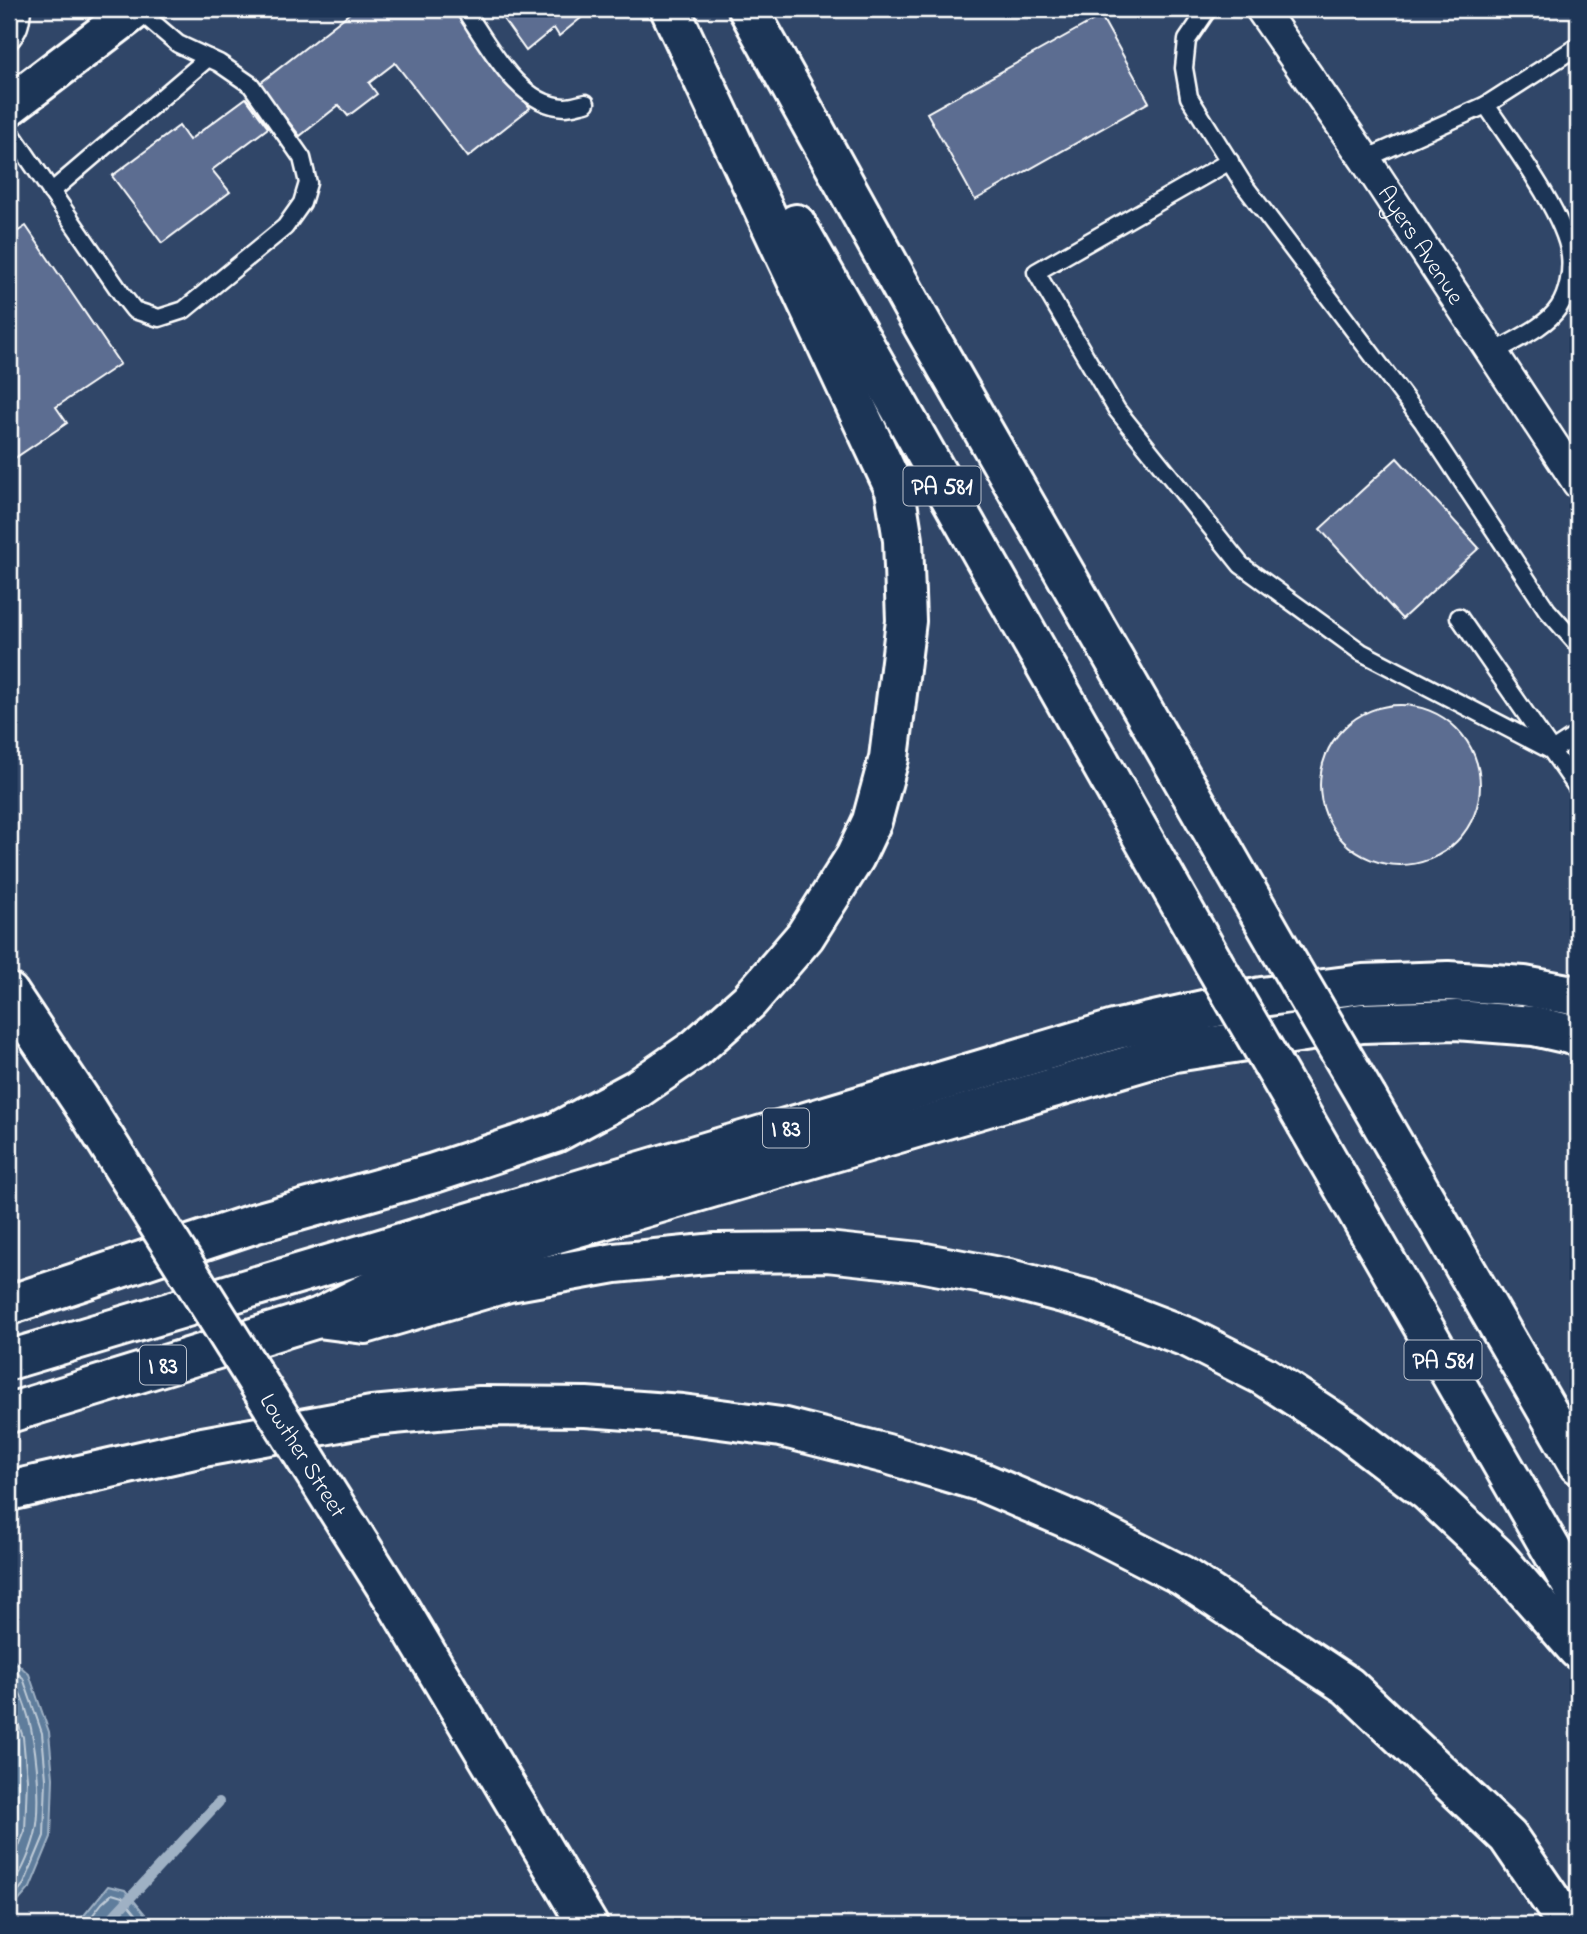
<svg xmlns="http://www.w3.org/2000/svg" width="1587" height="1934" font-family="'Indie Flower',sans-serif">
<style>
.water{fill:#5f7d9c;stroke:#9fb1c4;stroke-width:2}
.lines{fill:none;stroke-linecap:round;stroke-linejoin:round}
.shore{stroke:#bfcbd7;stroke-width:2}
.stream{stroke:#9fb1c4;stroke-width:10}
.building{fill:#5b6d91;stroke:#fff;stroke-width:2}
.lane-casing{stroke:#fff;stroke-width:21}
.street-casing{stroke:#fff;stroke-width:35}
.secondary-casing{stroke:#fff;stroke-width:44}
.highway-casing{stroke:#fff;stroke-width:44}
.lane{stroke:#1d3557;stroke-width:16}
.street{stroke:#1d3557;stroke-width:30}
.secondary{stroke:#1d3557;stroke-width:38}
.highway{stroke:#1d3557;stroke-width:38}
.secondary-bridge-casing{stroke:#fff;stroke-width:44;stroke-linecap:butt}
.highway-bridge-casing{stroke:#fff;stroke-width:44;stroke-linecap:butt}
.secondary-bridge{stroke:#1d3557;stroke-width:38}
.highway-bridge{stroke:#1d3557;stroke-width:38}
.labels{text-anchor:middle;stroke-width:6;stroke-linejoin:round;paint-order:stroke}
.shield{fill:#1d3557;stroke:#bbc2cd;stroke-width:2}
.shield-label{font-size:23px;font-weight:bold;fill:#fff}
.street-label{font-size:24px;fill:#fff;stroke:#1d3557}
</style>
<rect width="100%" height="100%" fill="#304668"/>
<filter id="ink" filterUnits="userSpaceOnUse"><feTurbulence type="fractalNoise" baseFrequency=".0143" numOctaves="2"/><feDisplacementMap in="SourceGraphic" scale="14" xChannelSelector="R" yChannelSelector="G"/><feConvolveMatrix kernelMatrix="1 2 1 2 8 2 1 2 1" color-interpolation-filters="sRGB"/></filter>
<g filter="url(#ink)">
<!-- water -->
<g class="water">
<polygon points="9,1656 29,1674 49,1732 53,1778 51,1837 30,1888 9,1912"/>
<polygon points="108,1886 125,1890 154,1925 76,1925"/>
</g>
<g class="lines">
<!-- shore -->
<g class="shore">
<polyline points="9,1666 23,1678 42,1733 46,1779 44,1836 24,1884 9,1902"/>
<path d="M9,1677C35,1700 44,1802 35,1835C30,1853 21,1875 9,1889"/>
<polyline points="9,1696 23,1737 27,1779 25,1831 9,1871"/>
<polyline points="85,1925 102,1903 112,1894 122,1897 145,1925"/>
</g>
<!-- stream -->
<polyline class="stream" points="105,1925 219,1802"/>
</g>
<!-- building -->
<g class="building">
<polygon points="355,9 453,9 530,108 468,157 395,63 369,83 377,94 348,116 339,105 300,136 259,84"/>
<polygon points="496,9 592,9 559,36 554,28 526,51"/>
<polygon points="1101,16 1149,102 975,200 927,113"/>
<polygon points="246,98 268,128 212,170 230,192 162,243 112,176 179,126 189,140"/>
<polygon points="26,226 120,364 56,407 67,423 9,462 9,237"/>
<polygon points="1397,458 1479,548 1402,619 1320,529"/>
<circle cx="1400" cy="785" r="80"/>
</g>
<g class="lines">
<defs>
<g id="lane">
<path d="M464,9C488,43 518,106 565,107C572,107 580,104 586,103"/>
<polyline points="1208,9 1187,40 1184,68 1189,97 1244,185 1423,422 1547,610 1578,645"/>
<path d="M9,42C19,32 21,23 22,9"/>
<path d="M1486,105C1510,141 1565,214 1570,255C1572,271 1568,293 1559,307C1545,328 1514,340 1493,353"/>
<polyline points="9,130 123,296 134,310 159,318 184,310 285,227 302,203 308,183 302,158 251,85 219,63 178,44 137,9"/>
<polyline points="1365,159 1486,105 1578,46"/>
<polyline points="1230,161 1036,272 1117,410 1241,565 1361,652 1552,751 1578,734"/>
<polyline points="51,192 208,58"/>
<polyline points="1459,617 1578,789"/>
</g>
<g id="street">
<path id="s1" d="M1261,9L1365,159L1578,483"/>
</g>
<g id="secondary">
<polyline points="9,106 136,9"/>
<polyline points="9,993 85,1107"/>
<polyline points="397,1604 588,1925"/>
</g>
<g id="highway">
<polyline points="748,9 913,308 1280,949"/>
<polyline points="796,224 1213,962"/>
<polyline points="1367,1098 1578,1464"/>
<polyline points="1307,1124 1578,1596"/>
<polyline points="9,1305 256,1223 434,1173 555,1133 637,1089 695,1049 749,1001 805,936 855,857 872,821 889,758 906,621 903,540 895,490 670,9"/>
<polyline points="318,1318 365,1324 509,1282 615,1263 716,1253 827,1252 920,1262 1009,1279 1090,1300 1189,1338 1264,1376 1348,1431 1428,1492 1496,1556 1578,1650"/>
<polyline points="9,1360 1114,1030 1261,997 1363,984 1448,981 1524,986 1578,996"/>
<polyline points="9,1413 318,1318 387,1283 1175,1052 1362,1023 1456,1020 1534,1026 1578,1036"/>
<polyline points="9,1491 203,1447 372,1416 480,1406 586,1407 682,1414 781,1427 887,1454 982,1482 1085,1526 1181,1575 1348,1686 1508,1837 1568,1925"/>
</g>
</defs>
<!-- lane casing -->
<use href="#lane" class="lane-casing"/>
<!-- street casing -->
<use href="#street" class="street-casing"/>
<!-- secondary casing -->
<use href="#secondary" class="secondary-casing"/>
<!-- highway casing -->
<use href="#highway" class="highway-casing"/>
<!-- lane -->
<use href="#lane" class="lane"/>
<!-- street -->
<use href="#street" class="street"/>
<!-- secondary -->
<use href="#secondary" class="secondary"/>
<!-- highway -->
<use href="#highway" class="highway"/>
<defs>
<g id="secondary-bridge">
<path id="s2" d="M85,1107L397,1604"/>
</g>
<g id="highway-bridge">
<polyline points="1280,949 1367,1098"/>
<polyline points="1213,962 1307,1124"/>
</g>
</defs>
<!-- secondary-bridge casing -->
<use href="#secondary-bridge" class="secondary-bridge-casing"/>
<!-- highway-bridge casing -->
<use href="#highway-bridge" class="highway-bridge-casing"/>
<!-- secondary-bridge -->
<use href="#secondary-bridge" class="secondary-bridge"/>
<!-- highway-bridge -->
<use href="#highway-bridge" class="highway-bridge"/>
</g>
</g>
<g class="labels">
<!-- shield labels -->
<g class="shield">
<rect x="903.5" y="466.5" width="77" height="39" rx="5"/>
<rect x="763" y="1108.5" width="46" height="39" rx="5"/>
<rect x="1404.5" y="1340.5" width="77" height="39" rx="5"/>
<rect x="140" y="1345.5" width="46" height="39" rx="5"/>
</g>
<g class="shield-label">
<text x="942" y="494">PA 581</text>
<text x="786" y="1136">I 83</text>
<text x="1443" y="1368">PA 581</text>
<text x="163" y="1373">I 83</text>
</g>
<!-- street labels -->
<g class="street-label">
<text dy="8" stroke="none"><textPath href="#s1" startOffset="285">Ayers Avenue</textPath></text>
<text dy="8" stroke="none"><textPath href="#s2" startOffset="411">Lowther Street</textPath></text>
</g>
</g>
<!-- margin -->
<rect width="1587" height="1934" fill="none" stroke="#1d3557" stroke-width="35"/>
<rect x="18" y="18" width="1552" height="1899" fill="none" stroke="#fff" stroke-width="2.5" filter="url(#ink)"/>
</svg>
